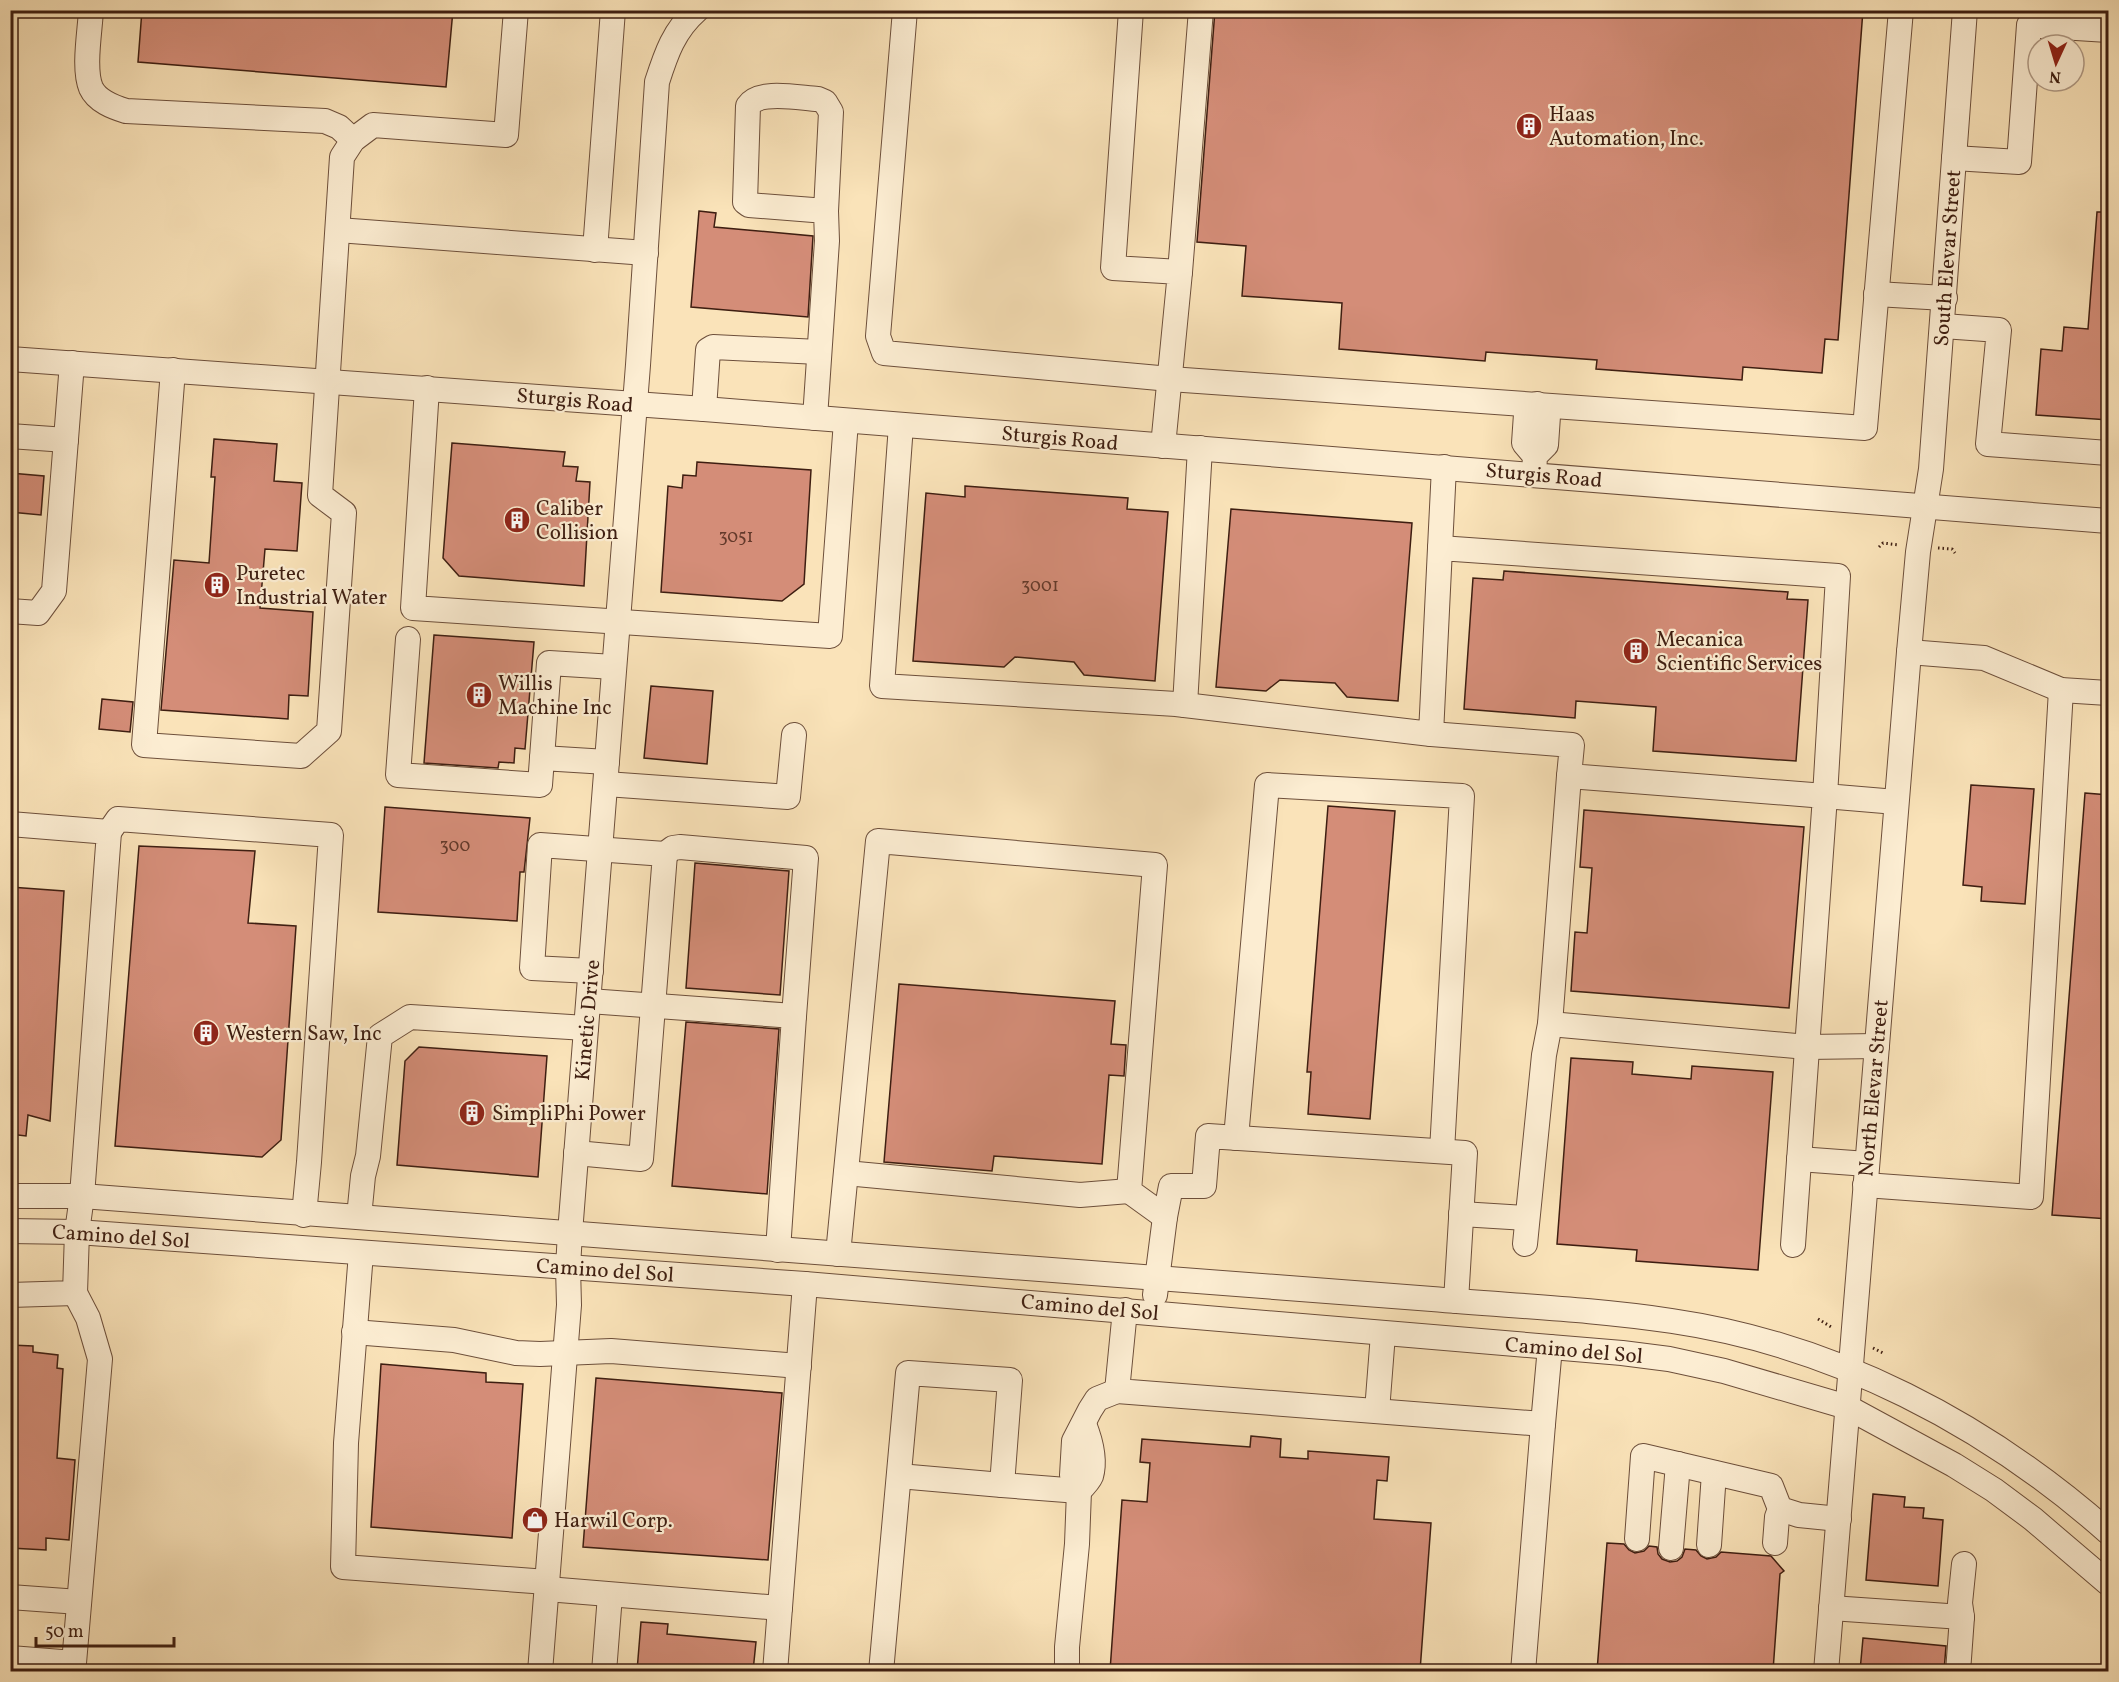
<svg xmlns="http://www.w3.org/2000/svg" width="2119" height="1682" font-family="Vollkorn,serif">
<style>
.building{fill:#d48d78;stroke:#3e1e11;stroke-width:1.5}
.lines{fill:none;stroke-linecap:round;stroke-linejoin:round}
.minor-casing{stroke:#6d4f3b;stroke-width:26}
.path{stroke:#3e1e11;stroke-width:3;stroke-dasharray:1.5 3;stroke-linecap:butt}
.minor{stroke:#fcedd2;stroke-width:24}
.labels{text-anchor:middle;stroke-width:4.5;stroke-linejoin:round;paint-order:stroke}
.number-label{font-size:18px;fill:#643a2b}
.poi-label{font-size:21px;fill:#3e1e11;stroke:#fcedd2;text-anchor:start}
.street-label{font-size:21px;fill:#3e1e11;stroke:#fcedd2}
</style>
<rect width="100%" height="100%" fill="#fae3b9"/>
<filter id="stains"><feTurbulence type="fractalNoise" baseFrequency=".00333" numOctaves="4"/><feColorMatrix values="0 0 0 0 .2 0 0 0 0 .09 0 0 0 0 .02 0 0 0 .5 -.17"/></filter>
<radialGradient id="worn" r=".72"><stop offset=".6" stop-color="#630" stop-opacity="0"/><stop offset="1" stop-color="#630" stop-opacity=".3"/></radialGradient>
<!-- building -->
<g class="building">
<polygon points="142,10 453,10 446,87 138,62"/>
<polygon points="1215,10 1863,10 1838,340 1825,339 1822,373 1743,367 1742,380 1596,369 1597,360 1486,352 1485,361 1339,349 1342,303 1242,296 1246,246 1197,242"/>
<polygon points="699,211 716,213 714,227 813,236 808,317 691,307"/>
<polygon points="2097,212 2109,212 2109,420 2036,415 2041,349 2062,351 2064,327 2088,329"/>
<polygon points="214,439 277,444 274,481 302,483 297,551 265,549 260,608 313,612 308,696 289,695 288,719 161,710 174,560 209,563 215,477 211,477"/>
<polygon points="452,443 565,452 563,466 578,467 576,481 590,482 584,586 459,576 443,558"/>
<polygon points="697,462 811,470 804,584 782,601 661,592 668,486 682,488 683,475 696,476"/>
<polygon points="10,473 44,476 41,515 10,512"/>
<polygon points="965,486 1128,498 1127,509 1168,512 1155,681 1084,675 1074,662 1015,657 1004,667 913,661 926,493 965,497"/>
<polygon points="1231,509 1412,523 1398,701 1347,697 1335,683 1280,680 1266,691 1216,687"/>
<polygon points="1504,571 1788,592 1787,599 1808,600 1796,761 1653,751 1656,707 1576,701 1575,718 1464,709 1473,578 1503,580"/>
<polygon points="434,635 534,642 525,749 515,748 514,763 499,762 498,768 424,763"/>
<polygon points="651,686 713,691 707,764 644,758"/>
<polygon points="102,699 133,702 130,732 99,729"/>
<polygon points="1971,785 2034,789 2025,904 1981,901 1982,887 1963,885"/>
<polygon points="2085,793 2109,795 2109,1219 2052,1215"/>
<polygon points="1328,806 1395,811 1370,1119 1308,1114 1311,1072 1307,1072"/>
<polygon points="385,807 530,818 524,872 520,872 517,921 378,912"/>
<polygon points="1584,810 1804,827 1789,1008 1571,991 1575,932 1587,933 1592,868 1580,867"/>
<polygon points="139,846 255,851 248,923 296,926 281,1140 262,1157 115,1146"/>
<polygon points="695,863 789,871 780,995 686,988"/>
<polygon points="10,887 64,891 50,1121 28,1115 26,1136 10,1134"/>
<polygon points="899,984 1115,1001 1111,1044 1126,1045 1124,1076 1109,1075 1102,1164 994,1156 992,1171 884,1162"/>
<polygon points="686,1022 779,1029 767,1194 672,1186"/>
<polygon points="419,1047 547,1056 538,1177 397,1165 405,1061"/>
<polygon points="1571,1058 1633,1062 1632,1074 1691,1079 1692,1066 1773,1072 1758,1270 1636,1261 1637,1250 1557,1244"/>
<polygon points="10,1345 33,1346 33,1352 58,1355 57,1368 63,1369 57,1458 75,1460 69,1540 46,1538 46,1550 10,1548"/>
<polygon points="381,1364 486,1373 486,1382 523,1384 512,1538 371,1527"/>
<polygon points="596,1378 782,1393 768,1560 583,1547"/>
<polygon points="1251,1436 1281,1439 1280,1457 1308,1459 1308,1451 1389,1457 1387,1481 1377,1480 1374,1519 1431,1523 1420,1671 1110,1671 1122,1500 1147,1502 1150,1463 1140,1462 1142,1439 1250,1447"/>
<polygon points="1873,1494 1905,1497 1904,1507 1924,1508 1923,1518 1943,1520 1938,1586 1866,1580"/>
<polygon points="1607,1543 1624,1544 1629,1550 1635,1553 1644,1551 1649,1546 1657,1547 1658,1554 1662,1559 1670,1562 1677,1561 1682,1557 1685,1549 1696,1550 1701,1556 1707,1559 1716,1557 1721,1552 1771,1556 1784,1571 1780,1574 1773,1671 1597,1671"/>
<polygon points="641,1622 668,1624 667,1634 756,1642 753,1671 637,1671"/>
<polygon points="1863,1638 1946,1646 1944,1671 1860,1671"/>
</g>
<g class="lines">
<defs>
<g id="minor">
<path d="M91,10C90,31 83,69 91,88C97,101 113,107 126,111L325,121L339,127L353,140"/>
<polyline points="905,10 878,336 884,353 1170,379 1865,428 1901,10"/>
<polyline points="1131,10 1113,268 1180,272 1163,446"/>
<polyline points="1954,158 2019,162 2029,25 2108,30"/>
<polyline points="338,230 646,253"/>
<polyline points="595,250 613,10"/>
<polyline points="1180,272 1201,10"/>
<polyline points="1876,294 1945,298"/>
<polyline points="1943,326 1999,330 1988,444 2108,453"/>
<polyline points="10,359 704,409 2108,521"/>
<polyline points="173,370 144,745 301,756 329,731 344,513 320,495 342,157 353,140 373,125 506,135 516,10"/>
<polyline points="427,388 413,608 830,636 846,421"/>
<polyline points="704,409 708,350 713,347 819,352"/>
<path d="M815,418L827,241L826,211L831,112L825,102L818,99C799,98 759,89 748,106L745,202L749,205L826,211"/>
<polyline points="901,425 882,686 1176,704 1431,734 1440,548 1838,576 1825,796 1896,802"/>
<polyline points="10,436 66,440"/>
<polyline points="1534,474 1535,456 1546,445 1548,416 1537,404 1526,414 1524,443 1535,456"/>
<polyline points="1440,548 1444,467"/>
<polyline points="10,611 38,613 54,591 72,363"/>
<polyline points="408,639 398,775 540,785 542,758 607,762"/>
<polyline points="1909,652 1984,658 2061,690 2108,693"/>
<polyline points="1185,705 1200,448"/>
<polyline points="1431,734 1572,745 1569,776 1825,796 1793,1245"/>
<polyline points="542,758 549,663 614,667"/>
<polyline points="606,784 788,797 794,735"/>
<polyline points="10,824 109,832 82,1196 77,1232 75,1293 10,1295"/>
<polyline points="109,832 118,819 331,835 309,1162 304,1215"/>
<polyline points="665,854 673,848 680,847 806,858 794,1016"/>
<polyline points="589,1001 794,1016 778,1250"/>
<polyline points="1550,1024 1807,1047 1877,1046"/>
<polyline points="1236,1138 1267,785 1462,796 1442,1151"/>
<polyline points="576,1153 641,1159 665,854 540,845 532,968 591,971"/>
<polyline points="1799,1159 1867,1164"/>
<polyline points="846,1173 1080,1195 1129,1191"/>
<polyline points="1865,1185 2031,1197 2061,690"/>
<path d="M10,1196H82L1432,1299C1512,1306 1593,1309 1672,1321C1835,1345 1986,1424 2108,1532"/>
<polyline points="1461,1214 1527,1218"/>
<polyline points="359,1217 363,1176 368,1156 380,1036 410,1017 586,1028"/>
<polyline points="10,1231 77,1232 805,1284 1622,1353 1669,1359 1724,1371 1847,1407 1954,1465 1994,1490 2033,1519 2108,1583"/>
<polyline points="1525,1244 1544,1055 1550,1024 1569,776"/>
<polyline points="361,1253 346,1443 343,1567 547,1582"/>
<polyline points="838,1254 878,841 1155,865 1129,1191 1165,1217"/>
<polyline points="1155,1295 1165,1217 1171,1186 1204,1186 1208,1136 1465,1153 1456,1301"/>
<polyline points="1125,1310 1117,1391 1543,1424 1550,1347"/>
<polyline points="354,1332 454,1340 516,1353 540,1354 611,1351 799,1366"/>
<polyline points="1377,1411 1383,1334"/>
<polyline points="899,1476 1002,1485"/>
<path d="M1079,1491C1083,1487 1089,1481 1091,1476C1096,1459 1090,1439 1084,1424"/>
<polyline points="1637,1539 1643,1456 1771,1486 1780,1509 1799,1515 1839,1519"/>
<polyline points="1775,1543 1777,1517 1780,1509"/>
<polyline points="1709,1545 1714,1473"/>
<polyline points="1671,1548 1678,1464"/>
<polyline points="547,1589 780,1608"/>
<polyline points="10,1597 79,1602"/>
<polyline points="1831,1608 1962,1617 1958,1672"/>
<polyline points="1962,1617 1960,1603 1964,1564"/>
<polyline points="10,1658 74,1663 100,1359 88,1318 75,1293"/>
<path d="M540,1672L569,1305L568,1267L570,1233L638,365L657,82C666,54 674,30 697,10"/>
<polyline points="604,1672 610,1595"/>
<polyline points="775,1672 805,1284"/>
<polyline points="881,1672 908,1373 1010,1380 1002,1485 1079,1491"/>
<polyline points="1067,1672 1067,1647 1077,1544 1079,1491 1072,1475 1074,1441 1090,1410 1097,1399 1117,1391"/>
<polyline points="1523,1672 1543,1424"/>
<polyline points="1826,1672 1909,652 1918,552 1931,469 1965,10"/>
</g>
</defs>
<!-- minor casing -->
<use href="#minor" class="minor-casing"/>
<!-- path -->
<g class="path">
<polyline points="1879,547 1883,543 1899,545"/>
<polyline points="1938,548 1952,549 1955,553"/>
<polyline points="1818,1319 1833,1328"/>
<polyline points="1873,1348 1885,1354"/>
</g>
<!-- minor -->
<use href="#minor" class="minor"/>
</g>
<!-- icons -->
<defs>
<symbol id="building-disc" viewBox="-11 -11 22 22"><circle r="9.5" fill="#8f2418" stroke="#fcedd2"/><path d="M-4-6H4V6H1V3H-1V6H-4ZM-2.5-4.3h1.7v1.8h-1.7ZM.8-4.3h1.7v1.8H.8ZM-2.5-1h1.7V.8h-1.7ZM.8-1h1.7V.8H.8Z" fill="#fff"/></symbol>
<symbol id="shop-disc" viewBox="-11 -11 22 22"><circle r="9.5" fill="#8f2418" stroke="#fcedd2"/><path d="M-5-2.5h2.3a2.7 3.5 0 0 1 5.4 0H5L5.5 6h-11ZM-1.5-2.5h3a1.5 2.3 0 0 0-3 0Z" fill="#fff"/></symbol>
</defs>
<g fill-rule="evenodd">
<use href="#building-disc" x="1514" y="111" width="30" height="30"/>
<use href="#building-disc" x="502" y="505" width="30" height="30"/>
<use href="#building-disc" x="202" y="570" width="30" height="30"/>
<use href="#building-disc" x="1621" y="636" width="30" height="30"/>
<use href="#building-disc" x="464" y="680" width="30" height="30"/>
<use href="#building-disc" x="191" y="1018" width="30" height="30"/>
<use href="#building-disc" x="457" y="1098" width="30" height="30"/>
<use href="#shop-disc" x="520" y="1505" width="30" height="30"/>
</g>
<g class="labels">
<!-- number labels -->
<g class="number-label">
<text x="736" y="542">3051</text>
<text x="1040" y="591">3001</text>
<text x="455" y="851">300</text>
</g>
<!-- poi labels -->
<g class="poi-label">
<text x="1549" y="121">Haas<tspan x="1549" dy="24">Automation, Inc.</tspan></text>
<text x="536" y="515">Caliber<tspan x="536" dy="24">Collision</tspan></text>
<text x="236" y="580">Puretec<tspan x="236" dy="24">Industrial Water</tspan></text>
<text x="1656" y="646">Mecanica<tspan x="1656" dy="24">Scientific Services</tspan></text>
<text x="498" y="690">Willis<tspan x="498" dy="24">Machine Inc</tspan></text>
<text x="226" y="1040">Western Saw, Inc</text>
<text x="492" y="1120">SimpliPhi Power</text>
<text x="554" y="1527">Harwil Corp.</text>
</g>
<!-- street labels -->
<g class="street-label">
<text transform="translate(1947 258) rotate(-86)" y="7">South Elevar Street</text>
<text transform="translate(575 400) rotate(5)" y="7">Sturgis Road</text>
<text transform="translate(1060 438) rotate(5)" y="7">Sturgis Road</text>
<text transform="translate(1544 475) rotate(5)" y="7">Sturgis Road</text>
<text transform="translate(587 1020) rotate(-85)" y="7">Kinetic Drive</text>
<text transform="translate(1873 1088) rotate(-85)" y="7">North Elevar Street</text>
<text transform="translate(121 1236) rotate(4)" y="7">Camino del Sol</text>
<text transform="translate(605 1270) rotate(4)" y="7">Camino del Sol</text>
<text transform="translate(1090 1307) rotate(5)" y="7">Camino del Sol</text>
<text transform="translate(1574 1350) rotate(5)" y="7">Camino del Sol</text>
</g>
</g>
<!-- margin -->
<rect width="2119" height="1682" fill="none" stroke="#fae3b9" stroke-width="36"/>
<rect x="12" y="12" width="2095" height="1658" fill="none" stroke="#3e1e11" stroke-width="3"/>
<rect x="18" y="18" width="2083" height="1646" fill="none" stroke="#3e1e11" stroke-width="1.5"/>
<!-- north arrow -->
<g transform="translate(2056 63) rotate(184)"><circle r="28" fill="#fcedd2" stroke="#b09a85" stroke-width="1.5"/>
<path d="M0-4.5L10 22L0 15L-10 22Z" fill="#8f2418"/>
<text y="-9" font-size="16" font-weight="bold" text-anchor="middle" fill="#3e1e11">N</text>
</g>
<!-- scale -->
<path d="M36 1637v9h138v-9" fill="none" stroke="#3e1e11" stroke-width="3"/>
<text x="45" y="1637" font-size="18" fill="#3e1e11" stroke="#fcedd2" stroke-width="4.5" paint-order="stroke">50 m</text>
<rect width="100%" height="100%" filter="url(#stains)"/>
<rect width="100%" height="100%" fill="url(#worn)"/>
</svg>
